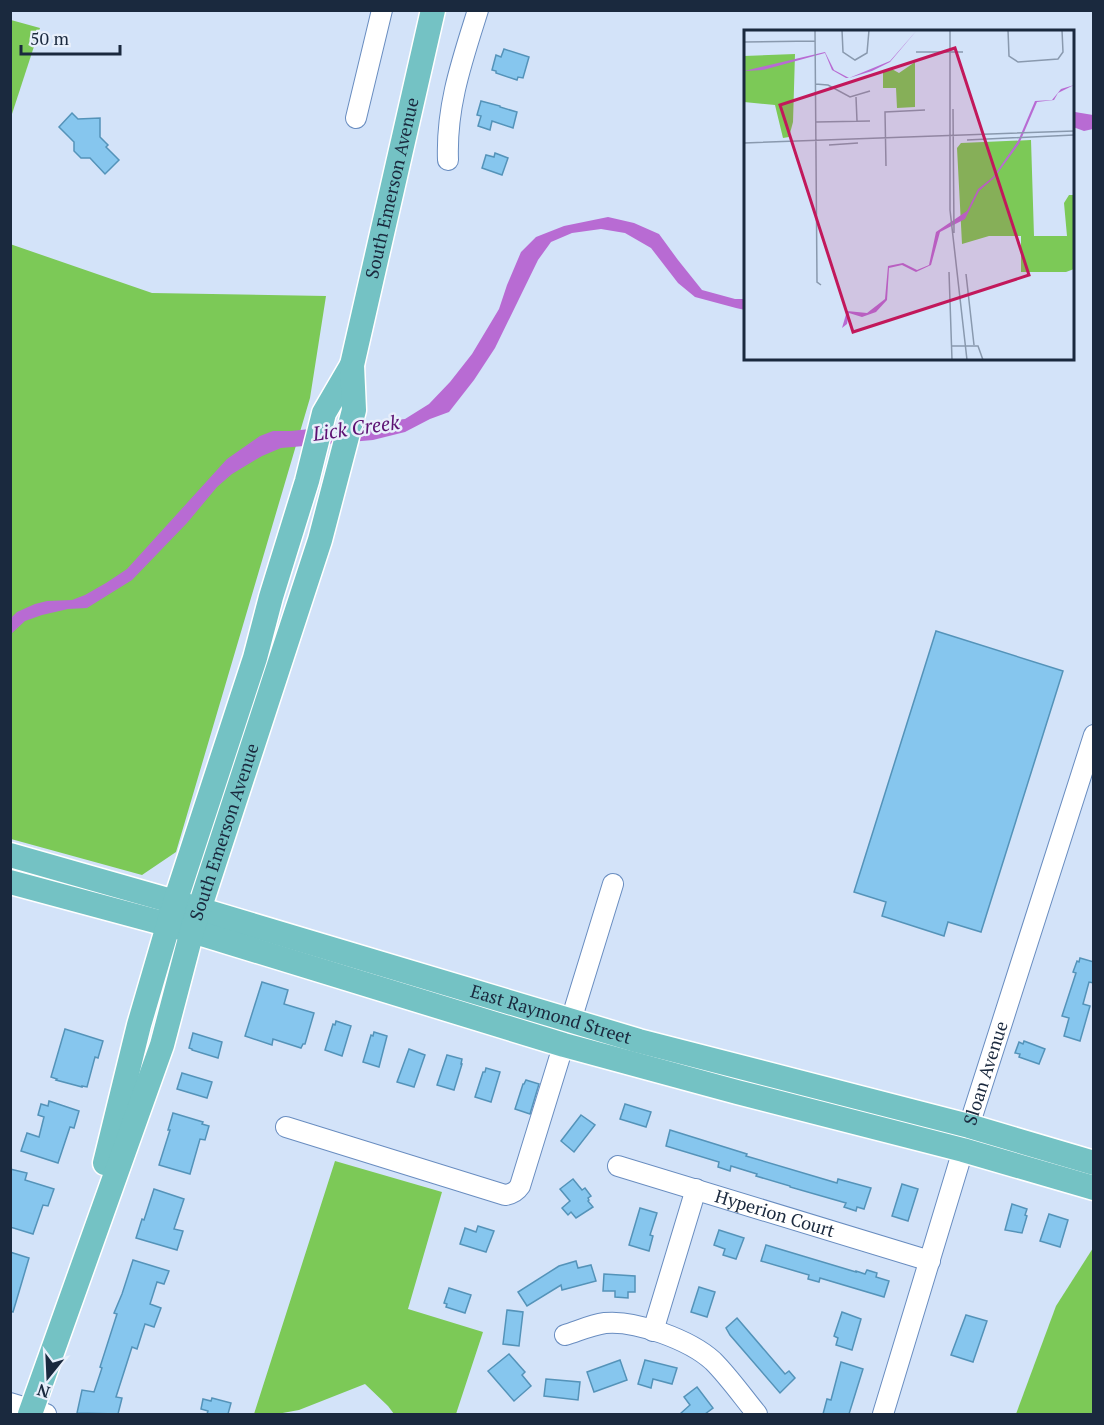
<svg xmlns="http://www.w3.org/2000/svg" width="1104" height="1425" font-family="'PT Serif',serif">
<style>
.forest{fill:#7cc957}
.water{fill:#b86bd3}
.building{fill:#86c6ee;stroke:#5493b9;stroke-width:1.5}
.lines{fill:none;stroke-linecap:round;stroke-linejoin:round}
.minor-casing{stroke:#698dc0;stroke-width:22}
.major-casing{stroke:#fff;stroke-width:27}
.minor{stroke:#fff;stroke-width:20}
.major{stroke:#74c2c4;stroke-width:24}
.labels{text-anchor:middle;stroke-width:5;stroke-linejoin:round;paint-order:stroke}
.street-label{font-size:18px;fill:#1a293e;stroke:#e7effb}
.water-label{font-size:20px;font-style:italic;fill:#5c1172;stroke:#e7effb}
.inset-road{fill:none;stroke:#8999ae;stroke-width:1.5}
.view{fill:#c2185b;fill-opacity:0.15;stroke:#c2185b;stroke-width:3}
.inset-edge{fill:none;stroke:#1a293e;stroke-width:3}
</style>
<rect width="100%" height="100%" fill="#d3e3f9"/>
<!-- forest -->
<g class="forest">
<polygon points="11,20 40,28 11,117 10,20"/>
<polygon points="10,244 152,293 326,296 310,398 176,852 142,875 11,839"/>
<polygon points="335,1161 442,1192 408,1309 483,1332 456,1414 394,1414 388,1406 365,1384 299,1410 277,1414 254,1414"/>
<polygon points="1093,1248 1093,1414 1016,1414 1056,1306"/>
</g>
<!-- water -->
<g class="water">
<polygon points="1072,108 1075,112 1093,115 1093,129 1084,131 1073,127"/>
<polygon points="608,217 634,223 659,234 678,260 702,290 735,299 745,299 745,310 736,308 695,297 678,283 651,248 625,233 601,229 572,233 551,242 538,260 495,348 474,380 449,412 430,419 405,432 373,440 281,448 262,456 232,474 217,487 187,523 132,580 87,608 68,609 42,615 25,621 11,634 11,618 17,612 35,604 47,601 72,600 85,595 106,583 127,569 227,459 260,436 273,431 291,431 405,419 429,404 450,382 472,354 499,309 507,285 521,252 536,237 564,226"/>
</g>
<!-- building -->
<g class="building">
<polygon points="504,49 529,57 523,78 518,77 517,80 496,73 496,71 492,70 496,55 501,57"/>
<polygon points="481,101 500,106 500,107 517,112 513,128 492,121 490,130 478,126 481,116 477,115"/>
<polygon points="72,113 78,119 100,118 100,137 108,145 106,147 119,160 105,174 90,158 81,158 74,151 74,142 59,127"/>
<polygon points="495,153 508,158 502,175 482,168 486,155 494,157"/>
<polygon points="936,631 1063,671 981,932 948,922 944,936 882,916 886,902 854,892"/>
<polygon points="1080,958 1094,962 1094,983 1089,982 1083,1004 1090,1006 1080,1041 1064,1036 1069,1018 1062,1016 1076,973 1073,972 1077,961 1079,962"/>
<polygon points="262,982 288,990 284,1004 314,1013 305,1044 303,1044 301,1048 273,1039 272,1045 245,1036"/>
<polygon points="336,1021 351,1026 342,1056 325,1050 333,1024 335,1025"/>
<polygon points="65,1029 103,1041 98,1058 95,1057 87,1087 82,1086 82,1087 56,1080 57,1079 51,1077"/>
<polygon points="374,1032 387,1036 379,1067 363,1062 371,1035 373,1036"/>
<polygon points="193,1033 222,1042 218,1058 192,1050 192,1049 189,1048"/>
<polygon points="1024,1041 1045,1049 1039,1064 1019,1057 1020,1054 1015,1053 1019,1042 1023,1044"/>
<polygon points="409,1049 425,1055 414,1087 397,1082"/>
<polygon points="447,1055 462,1059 461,1064 462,1064 454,1090 437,1085"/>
<polygon points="486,1068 500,1072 491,1102 475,1097 483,1072 485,1072"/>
<polygon points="182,1073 212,1082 207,1098 177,1089"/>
<polygon points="526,1080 539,1084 530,1114 515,1109 523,1084 524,1084"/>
<polygon points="49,1101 79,1111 74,1128 70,1127 58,1163 21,1151 27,1133 39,1137 44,1117 38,1115 41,1104 48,1106"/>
<polygon points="625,1104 651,1112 646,1127 620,1119"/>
<polygon points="173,1113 203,1122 202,1124 209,1126 205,1140 200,1139 190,1174 159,1165 170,1130 168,1130"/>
<polygon points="581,1115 595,1125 574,1152 561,1141"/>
<polygon points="670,1130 747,1154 746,1156 837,1183 838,1179 871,1188 864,1209 857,1207 856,1211 844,1207 846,1203 790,1187 790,1186 756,1176 757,1174 731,1166 730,1171 718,1167 719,1162 666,1146"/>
<polygon points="10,1169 27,1173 25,1180 54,1189 48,1206 43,1205 33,1234 10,1227"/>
<polygon points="573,1179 582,1190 585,1188 591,1196 588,1198 589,1200 588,1201 593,1207 576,1218 571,1212 568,1215 562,1208 570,1201 560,1189"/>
<polygon points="902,1184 918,1189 908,1221 892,1216"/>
<polygon points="154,1189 184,1199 174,1229 183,1231 177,1250 136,1238 142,1219 144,1220"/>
<polygon points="1012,1204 1027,1209 1025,1215 1027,1216 1022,1233 1005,1230"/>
<polygon points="640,1208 657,1213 650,1235 653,1236 649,1251 629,1245"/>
<polygon points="1049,1214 1068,1220 1060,1247 1040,1241"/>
<polygon points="478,1226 494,1231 486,1252 460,1244 465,1228 476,1232"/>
<polygon points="719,1230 744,1238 736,1259 723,1255 725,1249 714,1245"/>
<polygon points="766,1245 856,1272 856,1271 865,1274 867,1270 877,1273 876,1277 889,1281 884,1297 820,1278 819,1282 808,1279 809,1275 761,1261"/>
<polygon points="10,1252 29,1258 13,1312 10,1311"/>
<polygon points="133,1260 169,1271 164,1284 157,1282 150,1304 161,1308 154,1327 145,1324 137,1349 132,1347 116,1397 122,1398 118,1414 77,1413 82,1390 94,1392 102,1368 100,1367 117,1314 114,1313 122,1294"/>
<polygon points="576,1261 578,1268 591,1265 596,1281 562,1290 561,1285 527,1306 518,1292 559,1266"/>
<polygon points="604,1274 635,1276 635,1292 628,1292 628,1298 615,1297 615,1291 603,1291"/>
<polygon points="699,1287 715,1292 707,1317 691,1312"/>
<polygon points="449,1288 471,1295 465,1313 446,1307 447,1304 444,1303"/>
<polygon points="507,1310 523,1312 519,1346 503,1344"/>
<polygon points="842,1312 861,1319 852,1350 836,1345 838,1338 834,1336"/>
<polygon points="966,1315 987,1321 973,1362 951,1355"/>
<polygon points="737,1318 785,1374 789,1371 795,1378 780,1393 730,1335 726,1328"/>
<polygon points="509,1354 525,1372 522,1375 531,1386 514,1401 488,1371"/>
<polygon points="620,1360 627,1380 594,1392 587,1372"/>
<polygon points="645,1360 677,1368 672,1384 653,1379 651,1388 638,1384"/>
<polygon points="841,1362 863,1369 849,1414 823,1414 827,1399 831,1400"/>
<polygon points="546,1379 580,1382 578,1400 544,1396"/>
<polygon points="697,1387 713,1408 705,1414 680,1414 690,1405 684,1397"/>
<polygon points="212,1398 231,1403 228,1414 207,1414 208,1411 201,1409 203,1399 211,1401"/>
</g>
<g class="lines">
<defs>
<g id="minor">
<polyline points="356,118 382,10"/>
<path d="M448,160C446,106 462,61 478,10"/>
<path d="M286,1127L505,1195C512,1194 516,1192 520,1186L613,884"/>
<path id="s1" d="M618,1166L930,1261"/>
<polyline points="653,1331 696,1189"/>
<path d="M565,1335C578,1331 591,1325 605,1323C636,1320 690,1340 713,1361C729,1377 743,1397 757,1414"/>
<polyline points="10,1403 46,1414"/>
<path id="s2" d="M883,1414L963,1150L969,1126L1094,735"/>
</g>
<g id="major">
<path id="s3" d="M10,855L175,902L639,1041L969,1126L1094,1163"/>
<polyline points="10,882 192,931 564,1045 737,1092 963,1150 1094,1188"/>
<polyline points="105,1163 139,1025 175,902 255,658 271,597 307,481 324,413 352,365"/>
<path id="s4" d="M30,1414L162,1045L192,931L320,540L354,410L352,365L433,10"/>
</g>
</defs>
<!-- minor casing -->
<use href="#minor" class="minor-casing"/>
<!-- major casing -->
<use href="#major" class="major-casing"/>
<!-- minor -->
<use href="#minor" class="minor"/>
<!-- major -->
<use href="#major" class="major"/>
</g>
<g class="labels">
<!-- street labels -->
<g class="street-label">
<text dy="6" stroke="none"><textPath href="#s4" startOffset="1282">South Emerson Avenue</textPath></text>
<text dy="6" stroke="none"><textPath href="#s4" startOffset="614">South Emerson Avenue</textPath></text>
<text dy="6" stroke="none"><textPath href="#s3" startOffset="564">East Raymond Street</textPath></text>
<text dy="6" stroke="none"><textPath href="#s2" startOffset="356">Sloan Avenue</textPath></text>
<text dy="6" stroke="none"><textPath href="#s1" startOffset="164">Hyperion Court</textPath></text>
</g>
<!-- water labels -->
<g class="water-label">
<text transform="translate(356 428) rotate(-8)" y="7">Lick Creek</text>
</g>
</g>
<!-- overview -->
<g transform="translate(744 30)">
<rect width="330" height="330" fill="#d3e3f9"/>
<path d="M51,24L49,92L45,107L39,108L31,75L0,72V26ZM171,32V77L153,78L152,58H139V42L146,38L155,43ZM287,110L290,206H323L320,173L325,165H330V239L322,242H277V206H245L218,214L213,118L217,113Z" fill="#7cc957"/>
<path d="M173,0L146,32L128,41L105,48H102L88,40L81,23L19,40L0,41L81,22L90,40L105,48L146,31ZM330,55L314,63L310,70L293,72L275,114L250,148L235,161L221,189L196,202L187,235L172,242L158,235L145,238L143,270L132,282L118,287L105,283L103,294L98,298L103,281L123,283L141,269L144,236L159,233L173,240L185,235L192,202L223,181L234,159L249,147L274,111L291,71L308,70L317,59Z" fill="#b86bd3"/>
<path class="inset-road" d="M71,0L73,252L77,255M98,0L99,22L111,30L123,23L125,0M206,0V180L223,330M264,0L265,26L274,32L314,29L319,22L318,0M0,12L71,11M172,22H219M71,54L84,55L106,67L126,61M112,67L113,91M209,79L210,203M72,92L126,91M223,110L330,105M0,113L330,101M85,115L114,113M142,136L141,82L181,80M205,242L208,330M222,244L230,315M208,316H234L239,330"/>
<path class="view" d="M211,18L285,245L109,302L36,75Z"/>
<rect width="330" height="330" class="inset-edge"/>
</g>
<!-- border -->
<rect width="1104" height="1425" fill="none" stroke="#1a293e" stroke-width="24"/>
<!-- north arrow -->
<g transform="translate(48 1377) rotate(198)" stroke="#e7effb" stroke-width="4.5" paint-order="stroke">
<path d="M0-4.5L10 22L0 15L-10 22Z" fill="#1a293e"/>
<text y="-9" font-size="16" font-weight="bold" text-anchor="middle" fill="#1a293e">N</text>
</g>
<!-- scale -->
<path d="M21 45v9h99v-9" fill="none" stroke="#1a293e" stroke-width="3"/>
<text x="30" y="45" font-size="18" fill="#1a293e" stroke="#e7effb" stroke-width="4.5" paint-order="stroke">50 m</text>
</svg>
